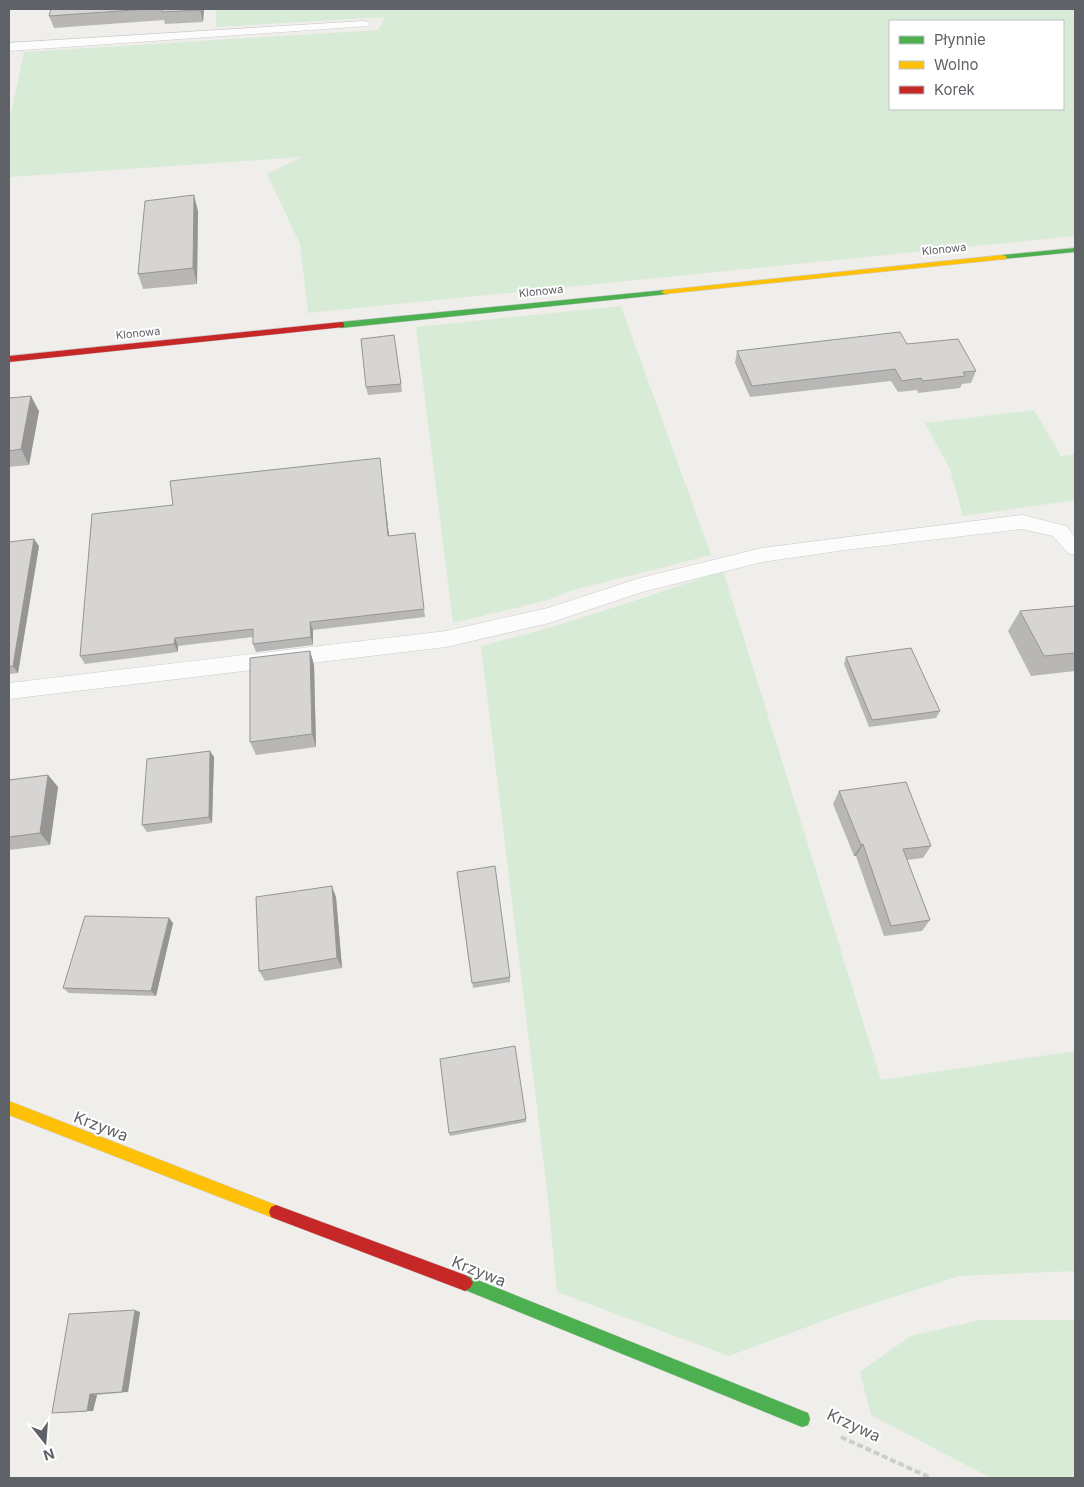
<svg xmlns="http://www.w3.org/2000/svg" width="1084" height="1487" font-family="Inter,sans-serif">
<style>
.green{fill:#d8ebd6;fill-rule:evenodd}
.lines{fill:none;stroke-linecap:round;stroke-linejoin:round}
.lane-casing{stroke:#cbcccc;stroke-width:1}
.fast-casing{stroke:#cacacb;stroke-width:1}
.slow-casing{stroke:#cacacb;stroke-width:1}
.jam-casing{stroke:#cacacb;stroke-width:1}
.path{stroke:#cacfcc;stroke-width:4;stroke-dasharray:6 3;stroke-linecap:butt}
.lane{fill:#fdfcfc;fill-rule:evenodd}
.fast{fill:#4caf50;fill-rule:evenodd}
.slow{fill:#ffc107;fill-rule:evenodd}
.jam{fill:#c62828;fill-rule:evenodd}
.wall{fill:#b8b7b5}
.shaded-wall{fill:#969594}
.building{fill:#d6d5d3;stroke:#969594}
.labels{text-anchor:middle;stroke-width:4;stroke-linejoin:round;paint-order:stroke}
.far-street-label{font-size:11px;fill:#5f6368;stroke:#fff}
.near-street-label{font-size:16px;fill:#5f6368;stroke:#fff}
</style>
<rect width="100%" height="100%" fill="#efeeea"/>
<!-- green -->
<g class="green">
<path d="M216,9H1075V236L308,313L300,244L267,174L302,157L9,177V123L24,52L378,30L385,17L216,27ZM890,21H1063V109H890Z"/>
<polygon points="621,306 711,555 570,591 548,600 453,623 416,327"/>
<polygon points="1034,410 1061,456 1075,454 1075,500 963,516 950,469 925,423"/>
<path d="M723,571L881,1080L1075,1051V1271L959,1276L844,1313L729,1356L557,1292L547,1190L481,646C563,626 643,598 723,571Z"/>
<polygon points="981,1320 1075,1320 1075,1478 991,1478 871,1415 860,1372 910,1336"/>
</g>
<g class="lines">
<defs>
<g id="lane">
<polygon points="364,21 368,22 370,24 368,26 9,51 9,43"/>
<polygon points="1022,515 1066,526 1075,537 1075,555 1068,553 1053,536 1022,529 845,550 762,562 642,592 549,623 446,647 9,699 9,683 446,631 548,608 640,578 762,548"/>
</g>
<g id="fast">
<polygon points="1075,248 1075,252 1003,259 999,257 1003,255"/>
<polygon points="665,290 668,290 668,294 341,328 337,325 341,322"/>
<polygon points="465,1275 808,1413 810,1419 808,1425 802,1427 460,1288 457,1283 460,1278"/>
</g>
<g id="slow">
<polygon points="1003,255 1007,257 1006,259 665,294 661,292 665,290"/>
<polygon points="9,1101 281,1207 283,1212 281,1217 276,1219 9,1115"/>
</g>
<g id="jam">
<polygon points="341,322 344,323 344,327 9,362 9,356"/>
<polygon points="276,1205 465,1275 470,1278 473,1283 470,1288 465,1291 276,1219 271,1217 269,1212 271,1207"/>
</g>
</defs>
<!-- lane casing -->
<use href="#lane" class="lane-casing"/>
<!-- fast casing -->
<use href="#fast" class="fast-casing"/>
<!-- slow casing -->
<use href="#slow" class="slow-casing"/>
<!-- jam casing -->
<use href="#jam" class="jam-casing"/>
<!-- path -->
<polyline class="path" points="841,1437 931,1478"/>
<!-- lane -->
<use href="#lane" class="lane"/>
<!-- fast -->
<use href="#fast" class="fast"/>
<!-- slow -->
<use href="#slow" class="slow"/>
<!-- jam -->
<use href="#jam" class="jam"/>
</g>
<!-- wall -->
<g class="wall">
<polygon points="51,9 204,9 203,22 165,24 164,20 54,28 49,16"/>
<polygon points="198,211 197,284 143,289 138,274"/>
<polygon points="394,335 402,392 368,395 366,387"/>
<polygon points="907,344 976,371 971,383 962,384 960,388 918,393 917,390 898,392 891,381 750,397 735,363 737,351"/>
<polygon points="9,398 39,411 29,465 9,467"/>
<polygon points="380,458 389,536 415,533 425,617 313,630 313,645 256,652 253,644 253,637 178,646 178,652 85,664 80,656 173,505"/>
<polygon points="9,542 39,546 18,673 9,674"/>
<polygon points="1075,606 1075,671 1031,676 1008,631 1020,611"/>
<polygon points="310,651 314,665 316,747 256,755 250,742"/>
<polygon points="846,657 940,711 936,718 869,727 844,664"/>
<polygon points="214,757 212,823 147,832 142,825"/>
<polygon points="48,775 58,787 50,845 9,850 9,780"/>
<polygon points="839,791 931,846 923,858 907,860 930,920 922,931 884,936 856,856 854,856 833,804"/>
<polygon points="457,872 510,977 510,982 473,988"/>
<polygon points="336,897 342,968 265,981 259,971"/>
<polygon points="169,918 173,923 156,996 69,993 63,988"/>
<polygon points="526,1119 526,1122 450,1136 449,1133"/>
<polygon points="140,1312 128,1392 97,1395 93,1411 59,1413"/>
</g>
<!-- shaded-wall -->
<g class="shaded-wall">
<polygon points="200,9 204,9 203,22"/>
<polygon points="194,195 198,211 197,284 193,268"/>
<polygon points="31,396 39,411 29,465 21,449"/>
<polygon points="380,458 381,467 390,544 388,536"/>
<polygon points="34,539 39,546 18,673 13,666"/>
<polygon points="310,622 313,630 313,645 311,637"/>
<polygon points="175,638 178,646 178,652 174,644"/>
<polygon points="310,651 314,665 316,747 312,734"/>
<polygon points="210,751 214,757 212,823 209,817"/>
<polygon points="48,775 58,787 50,845 40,833"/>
<polygon points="863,844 856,856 854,856 861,845"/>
<polygon points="332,886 336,897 342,968 337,958"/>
<polygon points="169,918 173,923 156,996 151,991"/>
<polygon points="135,1310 140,1312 128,1392 122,1392"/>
<polygon points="90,1394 97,1395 93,1411 87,1411"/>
</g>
<!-- building -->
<g class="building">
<polygon points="51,9 148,9 49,16"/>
<polygon points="162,9 200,9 200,10 162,12"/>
<polygon points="194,195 193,268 138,274 145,201"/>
<polygon points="900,332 907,344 958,339 976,371 963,372 965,376 923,381 921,378 902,381 895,369 752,386 737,351"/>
<polygon points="394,335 401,384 366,387 361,339"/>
<polygon points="31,396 21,449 9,451 9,398"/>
<polygon points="380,458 388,536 415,533 424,609 310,622 311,637 253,644 253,629 175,638 174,644 80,656 92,514 173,505 170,481"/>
<polygon points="34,539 13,666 9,667 9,542"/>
<polygon points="1075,606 1075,653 1044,656 1020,611"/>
<polygon points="911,648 940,711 872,720 846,657"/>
<polygon points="310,651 312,734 250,742 250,658"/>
<polygon points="210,751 209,817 142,825 147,759"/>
<polygon points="48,775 40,833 9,837 9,780"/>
<polygon points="906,782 931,846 903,849 930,920 891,926 863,844 861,845 839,791"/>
<polygon points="495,866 510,977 472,983 457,872"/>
<polygon points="332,886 337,958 259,971 256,897"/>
<polygon points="85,916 169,918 151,991 63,988"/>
<polygon points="515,1046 526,1119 449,1133 440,1059"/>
<polygon points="135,1310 122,1392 90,1394 87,1411 52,1413 69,1314"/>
</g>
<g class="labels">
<!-- far-street labels -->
<g class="far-street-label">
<text transform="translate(944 249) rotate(-6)" y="4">Klonowa</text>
<text transform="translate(541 291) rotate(-6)" y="4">Klonowa</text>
<text transform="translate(138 333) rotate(-6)" y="4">Klonowa</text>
</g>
<!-- near-street labels -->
<g class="near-street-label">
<text transform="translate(101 1126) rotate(21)" y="6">Krzywa</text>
<text transform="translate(479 1271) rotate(22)" y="6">Krzywa</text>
<text transform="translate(854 1425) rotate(25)" y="6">Krzywa</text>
</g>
</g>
<!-- border -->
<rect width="1084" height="1487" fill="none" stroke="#5f6368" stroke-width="20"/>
<!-- legend -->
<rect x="889" y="20" width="175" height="90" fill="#ffffff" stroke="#bfc1c3"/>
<rect x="899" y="36" width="25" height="8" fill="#4caf50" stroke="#bfc1c3"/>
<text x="934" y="45" font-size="15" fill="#5f6368">Płynnie</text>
<rect x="899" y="61" width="25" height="8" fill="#ffc107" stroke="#bfc1c3"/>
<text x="934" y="70" font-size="15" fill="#5f6368">Wolno</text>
<rect x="899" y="86" width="25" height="8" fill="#c62828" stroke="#bfc1c3"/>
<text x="934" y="95" font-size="15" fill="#5f6368">Korek</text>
<!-- north arrow -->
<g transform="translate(45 1442) rotate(163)" stroke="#ffffff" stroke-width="4" paint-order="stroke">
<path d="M0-4L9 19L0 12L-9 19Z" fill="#5f6368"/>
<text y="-8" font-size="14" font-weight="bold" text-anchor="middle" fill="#5f6368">N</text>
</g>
</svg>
